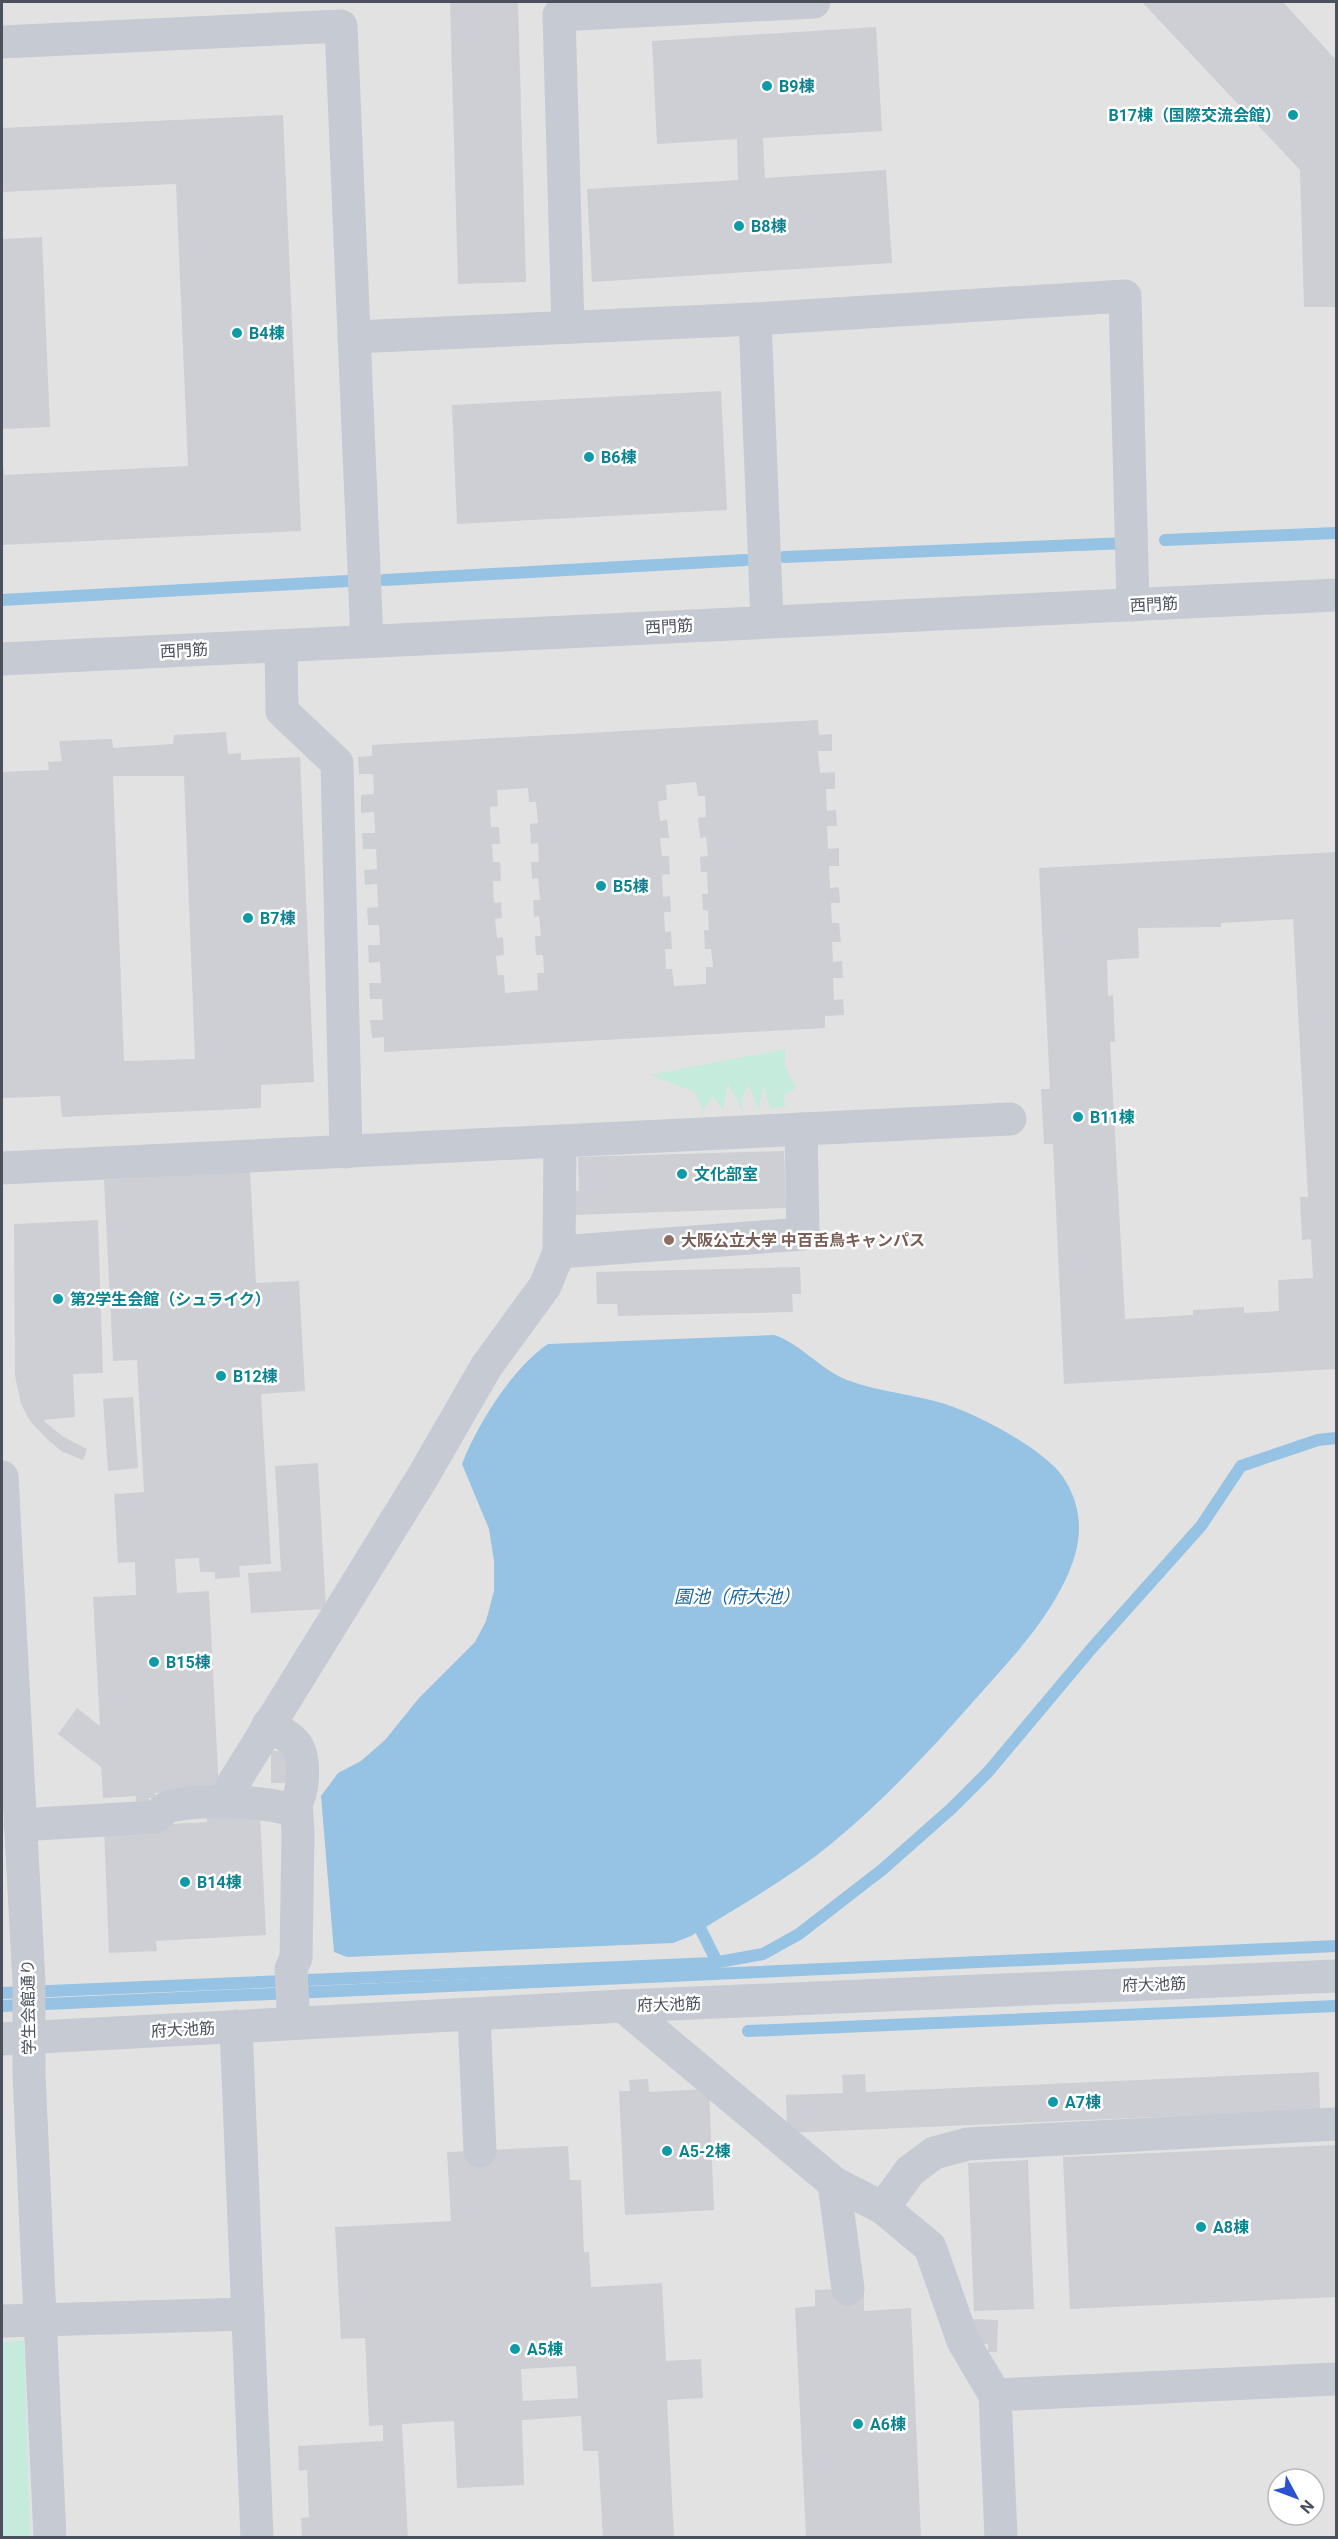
<svg xmlns="http://www.w3.org/2000/svg" width="1338" height="2539" font-family="Roboto,'Noto Sans JP',sans-serif">
<style>
.education{fill:#e3e2e2;fill-rule:evenodd}
.green{fill:#c4ebdb}
.water{fill:#96c3e3}
.lines{fill:none;stroke-linecap:round;stroke-linejoin:round}
.stream{stroke:#96c3e3;stroke-width:12}
.building{fill:#cecfd4;fill-rule:evenodd}
.minor{stroke:#c5cad3;stroke-width:33}
.culture-dot{fill:#0f9aa8;stroke:#fff;stroke-width:2}
.education-dot{fill:#8d6e63;stroke:#fff;stroke-width:2}
.labels{text-anchor:middle;stroke-width:5;stroke-linejoin:round;paint-order:stroke}
.culture-label{font-size:16px;font-weight:bold;fill:#0d838f;stroke:#fff;text-anchor:start}
.street-label{font-size:16px;fill:#4a505c;stroke:#fff}
.education-label{font-size:16px;font-weight:bold;fill:#785e54;stroke:#fff;text-anchor:start}
.water-label{font-size:18px;font-style:italic;fill:#1c679d;stroke:#fff}
</style>
<rect width="100%" height="100%" fill="#f2f1f0"/>
<!-- education -->
<path class="education" d="M2,2H1336V2537L2,2538ZM1278,2479H1314V2515H1278Z"/>
<!-- green -->
<g class="green">
<polygon points="785,1049 785,1066 796,1088 783,1096 786,1106 771,1109 763,1086 759,1110 748,1085 741,1099 743,1111 728,1084 723,1110 712,1096 703,1111 695,1092 650,1075"/>
<polygon points="24,2341 30,2537 2,2537 2,2342"/>
</g>
<!-- water -->
<path class="water" d="M774,1335C801,1344 820,1369 847,1380C879,1392 913,1394 945,1404C977,1414 1044,1449 1063,1477C1079,1501 1083,1527 1075,1555C1058,1612 1009,1661 971,1704C928,1753 882,1802 831,1844C788,1879 738,1907 691,1936L673,1943L347,1957L334,1952L321,1796L338,1773L361,1761L385,1740L419,1698L475,1642L486,1621L494,1591V1561L489,1529L462,1464C477,1425 513,1367 548,1344Z"/>
<g class="lines">
<!-- stream -->
<g class="stream">
<polyline points="1165,540 1336,533"/>
<polyline points="784,557 1127,543"/>
<polyline points="384,580 746,560"/>
<polyline points="2,600 348,581"/>
<polyline points="701,1930 717,1962"/>
<polyline points="2,1993 713,1963 763,1954 799,1934 883,1869 952,1808 988,1772 1092,1648 1201,1526 1241,1466 1318,1440 1336,1438"/>
<polyline points="2,2006 1336,1946"/>
<polyline points="748,2031 1336,2006"/>
</g>
</g>
<!-- building -->
<g class="building">
<polygon points="450,2 518,2 526,282 458,284"/>
<polygon points="1142,2 1283,2 1336,60 1336,307 1304,307 1300,170"/>
<polygon points="876,27 882,131 763,138 765,178 886,170 892,263 592,282 587,189 738,180 737,139 657,144 652,41"/>
<polygon points="283,115 301,531 2,545 2,453 4,475 188,466 176,184 2,192 2,128"/>
<polygon points="42,237 50,427 2,429 2,239"/>
<polygon points="721,391 727,510 457,524 452,405"/>
<path d="M818,720L819,735L832,734V751H818L820,773L835,772V789H826L827,811L836,810L837,826H827L828,849L839,848V866H829L830,888L839,887L840,903H831L832,923H839L841,942H832L833,962L842,961L843,978H833L834,1000L843,999L844,1015L825,1016V1028L384,1052V1037L372,1038L370,1020H383L382,999H370L369,983H381L380,962L369,963L368,945H380L379,925H368L367,908L378,907L377,884L365,885L364,870L377,869L376,849H363L362,833H375L374,812L361,813V795L374,794L373,774H359L358,757L372,756V745ZM696,782L698,796H705L706,817L698,818L700,838L706,837L708,856L700,857L701,872H707L708,894H702L703,910L708,911L709,930H704L705,949H711L713,967H706V984L674,986L672,969H666L665,949H672L671,931L665,932L664,912H671L670,896L663,897L662,875L670,874L669,856H662L660,838H669L667,820L660,821L658,801L667,800L666,785ZM528,788L529,802H536L538,823L530,824L531,844L538,843L539,862H531L532,879L538,878L540,900H533L534,917L539,916L541,936H535L536,955H543L544,973H537L538,990L505,993L504,975H498L496,956L504,955L503,937L497,938L495,919L502,918L501,902L494,903L493,881H501L500,862H493L492,844H500L499,827H491L490,807L498,806L497,790Z"/>
<path d="M226,732L228,754L241,753V760L300,757L314,1082L261,1085V1108L62,1117L60,1096L2,1098V772L49,770L48,762L62,761L59,741L112,739L113,748L173,744L174,735ZM113,776H184L195,1059L124,1061Z"/>
<path d="M1336,852V1369L1064,1384L1053,1144H1044L1041,1089H1050L1039,868ZM1293,919L1308,1197H1300L1302,1240L1311,1239L1313,1278L1278,1280L1279,1311L1244,1313V1307L1193,1310V1315L1125,1319L1110,1042H1115L1113,995L1108,996L1107,960L1139,958L1138,928L1221,927V923Z"/>
<polygon points="784,1151 786,1208 571,1215 570,1190 579,1191 578,1157"/>
<polygon points="250,1171 256,1283 299,1281 305,1391 261,1394 271,1564 239,1566 240,1577 215,1579 215,1572 200,1572 199,1558 175,1559 177,1593 209,1591 219,1790 155,1793 155,1798 149,1798 150,1813 137,1813 136,1796 103,1798 101,1767 58,1734 77,1708 100,1726 93,1597 136,1595 135,1562 118,1563 114,1494 144,1492 137,1360 113,1361 104,1180"/>
<polygon points="98,1220 103,1373 73,1374 75,1417 43,1420 62,1436 87,1449 83,1460 61,1451 45,1437 30,1421 21,1404 15,1376 14,1224"/>
<polygon points="800,1267 801,1294 792,1294 793,1312 618,1316 617,1304 597,1304 596,1272"/>
<polygon points="133,1397 138,1468 108,1471 103,1399"/>
<polygon points="318,1463 326,1609 251,1613 248,1573 281,1571 275,1466"/>
<rect x="271" y="1751" width="19" height="32"/>
<polygon points="260,1813 266,1935 156,1941 157,1951 109,1953 104,1828 207,1822 207,1816"/>
<polygon points="1319,2072 1320,2110 787,2133 786,2095 843,2093 842,2075 865,2074 866,2092"/>
<polygon points="648,2079 649,2092 709,2089 714,2210 625,2215 619,2091 630,2091 629,2080"/>
<polygon points="1336,2145 1336,2297 1070,2309 1063,2157"/>
<path d="M568,2146L570,2180H581L584,2252H589L591,2287L662,2283L666,2361L701,2359L703,2398L667,2400L674,2538H603L598,2451H583L581,2416L522,2420L524,2485L457,2488L454,2421L402,2424L408,2538H302L301,2518L309,2517L307,2470L299,2471L298,2446L383,2441V2425L369,2426L365,2338L341,2339L335,2227L451,2221L447,2152ZM576,2366L578,2398L523,2401L521,2369Z"/>
<polygon points="1028,2160 1034,2309 974,2311 968,2163"/>
<polygon points="864,2288 864,2311 911,2308 921,2538 806,2538 795,2308 815,2306 815,2290"/>
<polygon points="973,2319 998,2320 997,2352 988,2352 988,2344 972,2344"/>
</g>
<g class="lines">
<!-- minor -->
<g class="minor">
<polyline points="2,42 341,26 367,641"/>
<polyline points="755,319 767,621"/>
<polyline points="568,327 559,15 814,2"/>
<polyline points="354,337 755,319 1125,296 1133,605"/>
<polyline points="281,646 282,711 337,763 346,1152"/>
<polyline points="2,659 1336,595"/>
<polyline points="560,1141 559,1252 803,1234 801,1129"/>
<polyline points="2,1168 1010,1119"/>
<polyline points="2,1477 29,1983 29,2074 50,2538"/>
<path d="M268,1725C277,1730 288,1735 295,1743C306,1756 304,1790 296,1803"/>
<polyline points="232,1802 227,1796 233,1784 422,1478 486,1367 545,1286 559,1252"/>
<path d="M20,1825L155,1817C159,1814 165,1808 170,1806C198,1799 261,1801 288,1809L296,1803L298,1832L296,1958L291,1969L293,2007"/>
<polyline points="623,2006 834,2183 883,2208 930,2247 963,2341 995,2395"/>
<polyline points="474,2016 480,2151"/>
<polyline points="236,2026 257,2538"/>
<polyline points="2,2039 623,2006 1336,1976"/>
<polyline points="834,2183 848,2289"/>
<polyline points="883,2208 910,2171 934,2153 968,2144 1336,2124"/>
<polyline points="2,2321 248,2314"/>
<polyline points="1001,2538 995,2395 1336,2379"/>
</g>
</g>
<!-- markers -->
<g class="culture-dot">
<circle cx="767" cy="86" r="6"/>
<circle cx="1293" cy="115" r="6"/>
<circle cx="739" cy="226" r="6"/>
<circle cx="237" cy="333" r="6"/>
<circle cx="589" cy="457" r="6"/>
<circle cx="601" cy="886" r="6"/>
<circle cx="248" cy="918" r="6"/>
<circle cx="1078" cy="1117" r="6"/>
<circle cx="682" cy="1174" r="6"/>
<circle cx="58" cy="1299" r="6"/>
<circle cx="221" cy="1376" r="6"/>
<circle cx="154" cy="1662" r="6"/>
<circle cx="185" cy="1882" r="6"/>
<circle cx="1053" cy="2102" r="6"/>
<circle cx="667" cy="2151" r="6"/>
<circle cx="1201" cy="2227" r="6"/>
<circle cx="515" cy="2349" r="6"/>
<circle cx="858" cy="2424" r="6"/>
</g>
<circle class="education-dot" cx="669" cy="1240" r="6"/>
<g class="labels">
<!-- culture labels -->
<g class="culture-label">
<text x="779" y="92">B9棟</text>
<text x="1281" y="121" text-anchor="end">B17棟（国際交流会館）</text>
<text x="751" y="232">B8棟</text>
<text x="249" y="339">B4棟</text>
<text x="601" y="463">B6棟</text>
<text x="613" y="892">B5棟</text>
<text x="260" y="924">B7棟</text>
<text x="1090" y="1123">B11棟</text>
<text x="694" y="1180">文化部室</text>
<text x="70" y="1305">第2学生会館（シュライク）</text>
<text x="233" y="1382">B12棟</text>
<text x="166" y="1668">B15棟</text>
<text x="197" y="1888">B14棟</text>
<text x="1065" y="2108">A7棟</text>
<text x="679" y="2157">A5-2棟</text>
<text x="1213" y="2233">A8棟</text>
<text x="527" y="2355">A5棟</text>
<text x="870" y="2430">A6棟</text>
</g>
<!-- street labels -->
<g class="street-label">
<text transform="translate(1154 604) rotate(-3)" y="6">西門筋</text>
<text transform="translate(669 626) rotate(-3)" y="6">西門筋</text>
<text transform="translate(184 650) rotate(-3)" y="6">西門筋</text>
<text transform="translate(1154 1984) rotate(-2)" y="6">府大池筋</text>
<text transform="translate(669 2004) rotate(-2)" y="6">府大池筋</text>
<text transform="translate(28 2007) rotate(-91)" y="6">学生会館通り</text>
<text transform="translate(183 2029) rotate(-3)" y="6">府大池筋</text>
</g>
<!-- education labels -->
<g class="education-label">
<text x="681" y="1246">大阪公立大学 中百舌鳥キャンパス</text>
</g>
<!-- water labels -->
<g class="water-label">
<text x="737" y="1603">園池（府大池）</text>
</g>
</g>
<!-- border -->
<rect width="1338" height="2539" fill="none" stroke="#4a505c" stroke-width="6"/>
<!-- north arrow -->
<g transform="translate(1296 2497) rotate(131)"><circle r="28" fill="#ffffff" stroke="#b7b9be" stroke-width="1.5"/>
<path d="M0-4.5L10 22L0 15L-10 22Z" fill="#2c52d0"/>
<text y="-9" font-size="16" font-weight="bold" text-anchor="middle" fill="#4a505c">N</text>
</g>
</svg>
